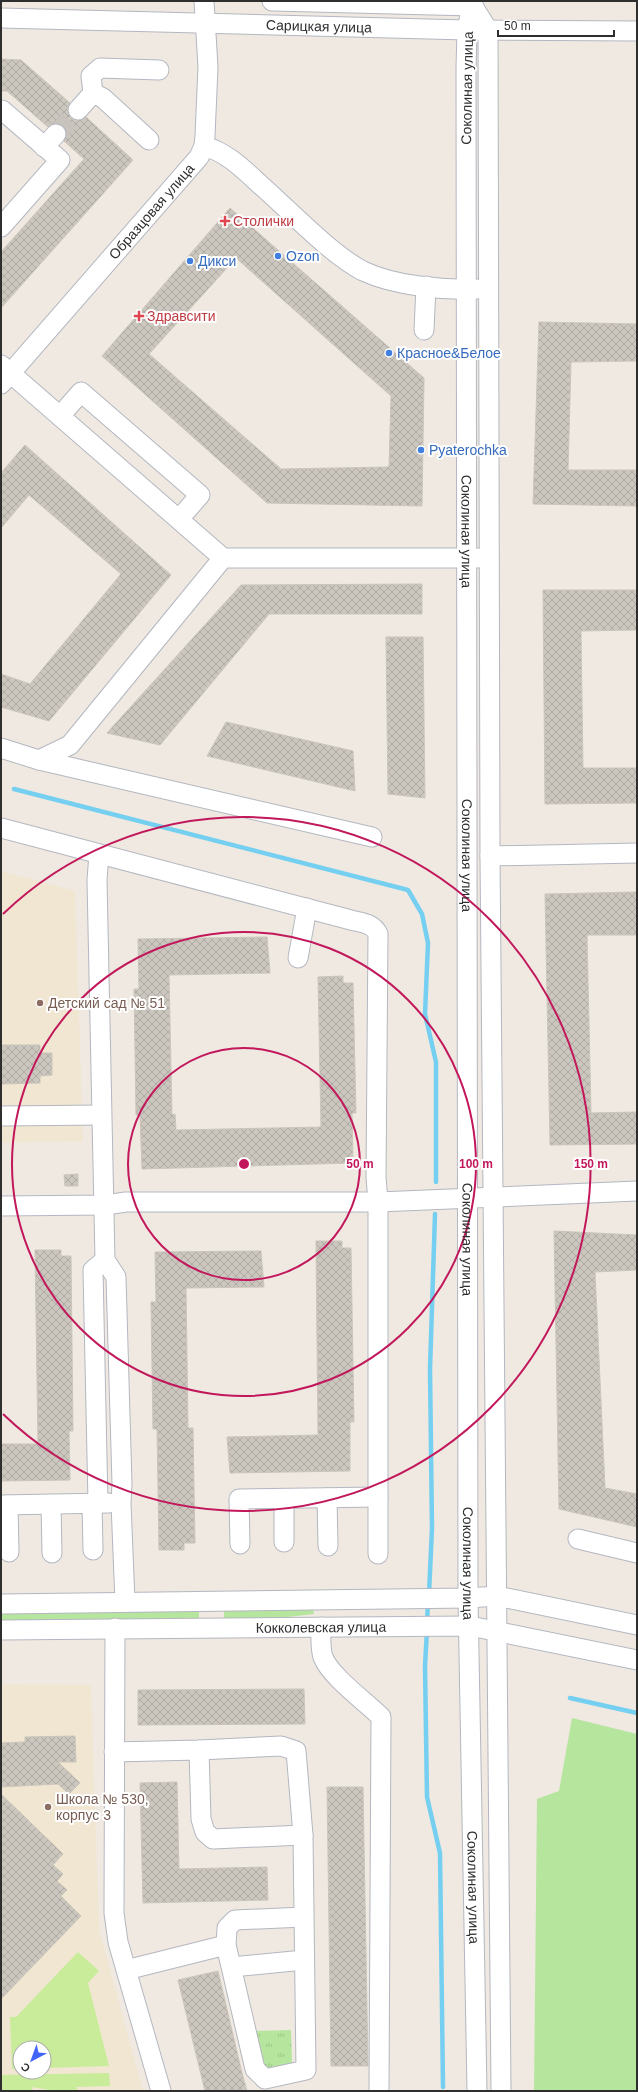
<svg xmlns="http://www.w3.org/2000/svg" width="638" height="2092" font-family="Arial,sans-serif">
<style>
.education{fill:#f0e6d1;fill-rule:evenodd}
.grass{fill:#b6e59e}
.park{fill:url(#park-tufts)}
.pitch{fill:#c9ec9a}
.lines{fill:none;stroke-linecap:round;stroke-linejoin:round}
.stream{stroke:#75cff0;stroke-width:4.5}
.building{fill:url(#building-cross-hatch);stroke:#cbc5ba;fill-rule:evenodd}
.minor-tunnel{stroke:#c8c4bd;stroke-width:19;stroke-dasharray:19 10;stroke-linecap:butt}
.minor-casing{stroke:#b4b7c1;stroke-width:21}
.minor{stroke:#fff;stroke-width:19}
.ring{fill:none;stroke:#c2185b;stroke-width:2}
.health-dot{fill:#e0444e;stroke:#fff;stroke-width:1.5}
.shop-dot{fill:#3f7fe0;stroke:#fff;stroke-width:1.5}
.education-dot{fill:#8d6e63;stroke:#fff;stroke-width:1.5}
.labels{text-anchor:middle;stroke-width:4;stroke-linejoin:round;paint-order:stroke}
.street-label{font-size:14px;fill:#2e2e2e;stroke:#fff}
.health-label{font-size:14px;fill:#be3a42;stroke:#fff;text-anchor:start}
.shop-label{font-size:14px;fill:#366cbe;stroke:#fff;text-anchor:start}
.education-label{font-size:14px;fill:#785e54;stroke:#fff;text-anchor:start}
.centre{fill:#c2185b;stroke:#fff;stroke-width:2}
.ring-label{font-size:12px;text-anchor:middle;font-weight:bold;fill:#c2185b;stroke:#fff;stroke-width:4;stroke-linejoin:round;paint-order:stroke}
</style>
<defs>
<pattern id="park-tufts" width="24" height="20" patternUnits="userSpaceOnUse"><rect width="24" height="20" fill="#b6e59e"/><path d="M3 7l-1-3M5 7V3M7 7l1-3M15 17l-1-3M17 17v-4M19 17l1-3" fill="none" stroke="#9dc588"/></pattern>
<pattern id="building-cross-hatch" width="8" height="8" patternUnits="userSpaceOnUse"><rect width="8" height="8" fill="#cbc7bf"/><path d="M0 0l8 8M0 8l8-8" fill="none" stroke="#afaba4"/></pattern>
</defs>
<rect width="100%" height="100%" fill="#efe9e1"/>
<!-- education -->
<g class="education">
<polygon points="1,871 75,891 83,1141 1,1143"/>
<path d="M1,1684L91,1685L99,1929L143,2091H1ZM20,2048H44V2072H20Z"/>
</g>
<!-- grass -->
<g class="grass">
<polygon points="313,1609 314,1614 270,1619 224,1620 224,1610"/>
<polygon points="199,1610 199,1620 1,1624 1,1613"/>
<polygon points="572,1718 637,1734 637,2091 534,2091 537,1799 559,1791"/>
</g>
<!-- park -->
<polygon class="park" points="291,2030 292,2064 264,2068 255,2031"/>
<!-- pitch -->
<g class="pitch">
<polygon points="78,1952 99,1971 88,1983 109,2066 44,2068 44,2048 20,2048 20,2068 12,2069 10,2017 16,2017"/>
<polygon points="109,2073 110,2086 76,2087 78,2091 55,2091 33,2087 32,2091 1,2091 1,2075"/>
</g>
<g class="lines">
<!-- stream -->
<g class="stream">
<polyline points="14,789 408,890 422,914 428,943 425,1014 436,1062 436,1182"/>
<polyline points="429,1594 432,1528 430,1369 435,1214"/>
<polyline points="427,1622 428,1602"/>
<polyline points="427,1630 425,1666 427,1797 440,1853 443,2087"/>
<polyline points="570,1698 637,1713"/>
</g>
</g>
<!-- building -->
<g class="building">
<polygon points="1,59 21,60 70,103 67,108 70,118 76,121 86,117 133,160 1,308 1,252 84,159 64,141 67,131 63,126 53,123 48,127 7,91 1,91"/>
<path d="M230,208L424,378L422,506L267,503L102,356ZM236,258L391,396L389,467L281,469L149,354Z"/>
<polygon points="539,322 637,324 637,361 571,362 568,470 637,470 637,506 533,504"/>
<polygon points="25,445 171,575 49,721 1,707 1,674 30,684 121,574 29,495 1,528 1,473"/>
<polygon points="422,584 422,614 269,614 160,745 107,733 241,585"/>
<polygon points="543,590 637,590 637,630 581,631 583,768 637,768 637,803 545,804"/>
<polygon points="386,637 423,637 425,798 388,794"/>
<polygon points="226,722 353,751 355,791 207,756"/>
<polygon points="637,892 637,935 587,935 591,1113 637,1112 637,1144 550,1145 545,894"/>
<polygon points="267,937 270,973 169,975 172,1115 175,1114 176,1130 321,1127 318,977 343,976 343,983 353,983 356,1113 352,1113 353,1163 142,1169 140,1115 136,1115 134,989 139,989 138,939"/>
<polygon points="1,1045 40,1045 40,1053 52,1053 52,1075 40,1076 40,1083 1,1084"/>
<polygon points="78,1174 78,1186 65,1186 64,1175"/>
<polygon points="554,1231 637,1235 637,1270 595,1272 605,1488 637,1494 637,1527 559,1509"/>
<polygon points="316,1241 342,1241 342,1248 351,1248 354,1422 350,1422 350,1471 230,1473 227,1437 318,1435"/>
<polygon points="35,1250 61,1250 61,1256 71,1256 73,1431 69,1431 70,1480 1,1481 1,1444 38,1444"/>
<polygon points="261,1251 264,1287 186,1288 188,1428 193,1428 195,1543 184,1543 184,1550 159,1550 157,1429 153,1429 151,1302 156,1302 155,1252"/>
<polygon points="304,1689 305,1724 138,1725 138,1690"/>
<polygon points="75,1736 76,1762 58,1762 80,1783 69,1794 58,1784 1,1787 1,1743 25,1742 25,1737"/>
<polygon points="177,1782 179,1869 267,1867 268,1900 143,1903 140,1783"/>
<polygon points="327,1787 363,1787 368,2066 331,2066"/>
<polygon points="1,1794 63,1854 53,1865 63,1874 57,1881 67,1890 61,1896 81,1916 1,1999"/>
<polygon points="218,1971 242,2073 247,2091 205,2091 178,1980"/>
</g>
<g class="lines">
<!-- minor-tunnel -->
<polyline class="minor-tunnel" points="56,134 78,110"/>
<defs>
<g id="minor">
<polyline points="272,1 473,6"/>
<path id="s1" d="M473,1L467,30L466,68L468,1598L477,2091"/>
<polyline points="473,6 488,30 490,856 501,2091"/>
<path id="s2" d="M1,18L467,30L637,31"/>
<polyline points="78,110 93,93"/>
<polyline points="1,111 2,110 60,160 1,227"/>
<polyline points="149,140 103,98 93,93 91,76 100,68 159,70"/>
<path d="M204,146C229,153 246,172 265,189C292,213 332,255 363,271C395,286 442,290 477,289"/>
<polyline points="44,147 56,134"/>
<polyline points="424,330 426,286"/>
<polyline points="1,365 223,558 478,558"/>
<path id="s3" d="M1,384L199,157L204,146L205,136L208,67L204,1"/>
<polyline points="60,416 81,392 200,495 179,519"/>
<polyline points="1,748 39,760 372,837"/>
<polyline points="39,760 70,745 223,558"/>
<path d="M1,828L351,920C362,923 373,923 378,934L376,1177L378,1202V1554"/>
<polyline points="99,854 97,880 105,1260 116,1277 122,1484 121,1503 125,1602"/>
<polyline points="490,856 637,853"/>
<polyline points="298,958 307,908"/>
<polyline points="1,1116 101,1115"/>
<polyline points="1,1206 105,1205 126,1202 378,1202 637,1191"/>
<polyline points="327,1498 328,1546"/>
<polyline points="284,1499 284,1542"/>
<polyline points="92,1503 93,1550"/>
<polyline points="98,1503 93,1270 105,1260"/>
<polyline points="51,1504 52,1553"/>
<polyline points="1,1505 109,1503"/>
<polyline points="8,1505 9,1552"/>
<polyline points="578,1539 637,1553"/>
<polyline points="240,1544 239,1499 378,1497"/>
<polyline points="1,1604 468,1598 497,1596 637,1625"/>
<path d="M321,1627C321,1637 320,1648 323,1657C330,1676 366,1702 381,1717L379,2091"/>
<polyline points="115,1628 114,1913 118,1942 161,2091"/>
<path id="s4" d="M1,1630L470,1626L637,1660"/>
<polyline points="199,1750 201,1819 205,1832 213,1839 303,1835"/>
<polyline points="114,1752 199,1750 281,1746 296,1751 303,1835 306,2070 265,2079 255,2069 226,1945 227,1928 235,1920 304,1917"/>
<polyline points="232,1967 304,1960"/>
<polyline points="126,1970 226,1945"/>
</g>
</defs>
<!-- minor casing -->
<use href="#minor" class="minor-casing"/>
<!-- minor -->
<use href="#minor" class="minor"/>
</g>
<!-- distance rings -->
<g class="ring">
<circle cx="244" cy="1164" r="116"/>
<circle cx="244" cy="1164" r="232"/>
<path d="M3 914A347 347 0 1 1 3 1414"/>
</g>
<!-- markers -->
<g class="health-dot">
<path d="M223 215h4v4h4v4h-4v4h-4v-4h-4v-4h4z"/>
<path d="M137 310h4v4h4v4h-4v4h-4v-4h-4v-4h4z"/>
</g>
<g class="shop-dot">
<circle cx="278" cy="256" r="4"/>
<circle cx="190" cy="261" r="4"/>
<circle cx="389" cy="353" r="4"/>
<circle cx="421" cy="450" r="4"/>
</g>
<g class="education-dot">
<circle cx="40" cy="1003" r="4"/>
<circle cx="48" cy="1807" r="4"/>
</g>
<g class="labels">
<!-- street labels -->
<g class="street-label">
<text dy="5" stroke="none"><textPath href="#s2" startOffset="318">Сарицкая улица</textPath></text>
<text transform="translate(467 88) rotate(-89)" y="5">Соколиная улица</text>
<text dy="5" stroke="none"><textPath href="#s3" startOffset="229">Образцовая улица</textPath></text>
<text dy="5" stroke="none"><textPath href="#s1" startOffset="531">Соколиная улица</textPath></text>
<text dy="5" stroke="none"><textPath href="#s1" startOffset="855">Соколиная улица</textPath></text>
<text dy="5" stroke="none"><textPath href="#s1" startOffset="1239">Соколиная улица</textPath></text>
<text dy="5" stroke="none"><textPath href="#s1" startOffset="1563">Соколиная улица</textPath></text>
<text dy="5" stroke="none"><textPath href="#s4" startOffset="320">Кокколевская улица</textPath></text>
<text dy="5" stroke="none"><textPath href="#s1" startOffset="1887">Соколиная улица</textPath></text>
</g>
<!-- health labels -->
<g class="health-label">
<text x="233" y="226">Столички</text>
<text x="147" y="321">Здравсити</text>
</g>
<!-- shop labels -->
<g class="shop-label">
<text x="286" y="261">Ozon</text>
<text x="198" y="266">Дикси</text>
<text x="397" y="358">Красное&amp;Белое</text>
<text x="429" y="455">Pyaterochka</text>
</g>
<!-- education labels -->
<g class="education-label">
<text x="48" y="1008">Детский сад № 51</text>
<text x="56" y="1804">Школа № 530,<tspan x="56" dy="16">корпус 3</tspan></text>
</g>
</g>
<circle cx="244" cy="1164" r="6" class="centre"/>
<g class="ring-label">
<text x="360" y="1168">50 m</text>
<text x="476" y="1168">100 m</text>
<text x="591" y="1168">150 m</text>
</g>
<!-- border -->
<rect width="638" height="2092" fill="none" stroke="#2e2e2e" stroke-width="4"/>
<!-- north arrow -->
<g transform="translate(32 2060) rotate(221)"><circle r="19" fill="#ffffff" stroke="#ababab"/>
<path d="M0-3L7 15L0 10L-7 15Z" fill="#4264fb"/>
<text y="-6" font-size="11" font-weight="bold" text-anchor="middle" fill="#2e2e2e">С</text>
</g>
<!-- scale -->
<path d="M498 30v6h116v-6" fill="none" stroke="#2e2e2e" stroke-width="2"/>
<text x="504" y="30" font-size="12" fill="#2e2e2e" stroke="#ffffff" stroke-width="3" paint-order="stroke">50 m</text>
</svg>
